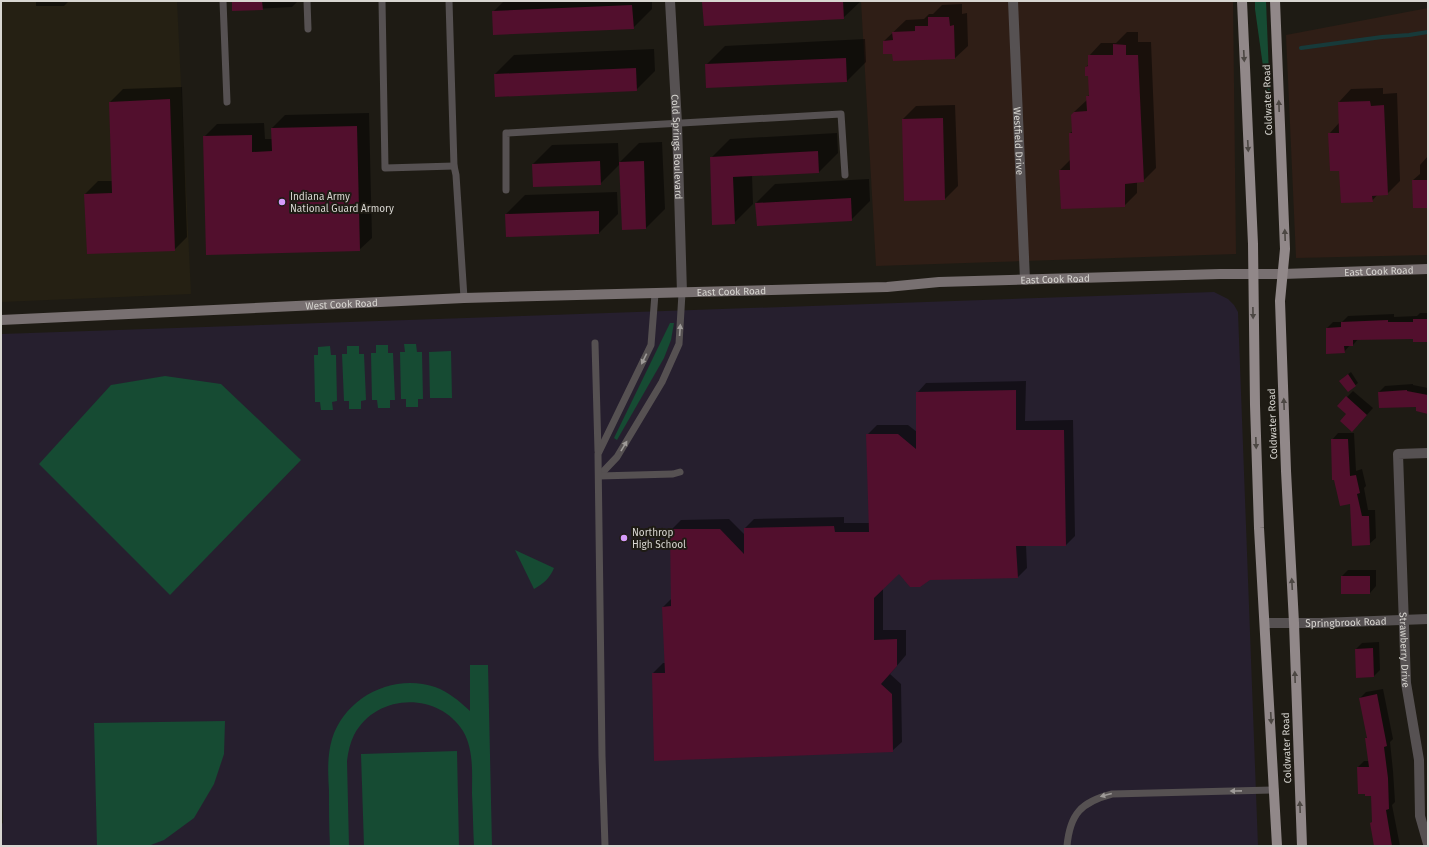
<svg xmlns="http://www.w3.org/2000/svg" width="1429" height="847" font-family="'Fira Sans',sans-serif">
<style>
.commercial{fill:#2f1e16}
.built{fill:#252013}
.education{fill:#261f2e}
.green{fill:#164b33}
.shadow{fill:#0007}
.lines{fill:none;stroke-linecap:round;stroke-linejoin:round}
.stream{stroke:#173a3a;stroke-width:4}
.building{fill:#520f2d}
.lane{stroke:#565152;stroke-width:7}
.street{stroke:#565152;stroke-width:10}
.secondary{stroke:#787071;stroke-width:10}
.primary{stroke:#918889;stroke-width:10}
.oneway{fill:#4c4743}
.oneway2{fill:#9e9a98}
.poi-dot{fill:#d69bfa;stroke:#1e1b14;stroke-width:1.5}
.labels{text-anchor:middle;stroke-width:4;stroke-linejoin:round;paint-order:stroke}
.street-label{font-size:10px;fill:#d8d6d1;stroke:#1e1b14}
.poi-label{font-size:10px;fill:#d8d6d1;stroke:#1e1b14;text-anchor:start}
</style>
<rect width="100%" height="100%" fill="#1e1b14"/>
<!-- commercial -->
<g class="commercial">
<polygon points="861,1 1233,1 1236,254 876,266"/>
<polygon points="1428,8 1428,255 1296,258 1286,35"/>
</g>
<!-- built -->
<polygon class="built" points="1,1 177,1 191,294 1,302"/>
<!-- education -->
<polygon class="education" points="1214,292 1228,299 1234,305 1238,312 1258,846 1,846 1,824 3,823 1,743 1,334"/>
<!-- green -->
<g class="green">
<polygon points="1255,1 1266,1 1271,124 1255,9"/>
<polygon points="670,323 674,323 671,340 664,358 617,440 614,438"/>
<polygon points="404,344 416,344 417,352 422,352 423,399 418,399 418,407 406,407 406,399 401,399 400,352 405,352"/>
<polygon points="376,345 388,345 388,353 393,353 395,400 390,400 390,408 378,408 377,400 372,400 371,353 376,353"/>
<polygon points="330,346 331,355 336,355 337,401 332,402 333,410 321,410 320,402 315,402 314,355 318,355 318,347"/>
<polygon points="347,346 359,346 359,354 364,354 366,400 361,401 361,409 349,409 349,401 344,401 342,354 347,354"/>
<polygon points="451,351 452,398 430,398 429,352"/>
<polygon points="165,376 221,384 301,460 170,595 39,464 111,385"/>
<path d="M515,550L554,568C550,578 543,584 534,589Z"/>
<path d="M470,665H488L492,846H474C473,829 473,811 472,794C472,773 474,750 463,731C438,691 376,693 354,735C350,743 348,752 347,761L349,846H330C329,828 329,809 329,791C328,774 327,756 332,739C345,697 393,673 435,687C449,692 459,701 470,711Z"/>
<polygon points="225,721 224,754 214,784 194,818 164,840 148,846 97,846 94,723"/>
<polygon points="457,751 459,846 364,846 361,754"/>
</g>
<!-- shadow -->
<g class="shadow">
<polygon points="36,1 69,1 64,6 36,6"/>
<polygon points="233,1 298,1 292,7 233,10"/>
<polygon points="504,1 652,1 652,9 633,28 493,12"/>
<polygon points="705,1 861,1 843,18 703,3"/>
<polygon points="962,4 962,14 967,13 968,46 955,58 893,52 884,41 906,20 924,19 929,14 933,14 942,5"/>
<polygon points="1127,32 1138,32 1138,42 1151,42 1156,168 1143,181 1137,182 1137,193 1124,206 1060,170 1071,159 1070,133 1073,131 1074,112 1087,100 1087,97 1090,94 1089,76 1086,67 1089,64 1089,56 1101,43 1116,43"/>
<polygon points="865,39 866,62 847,81 706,65 725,46"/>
<polygon points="654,49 655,71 636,90 495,74 514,55"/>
<polygon points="182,87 187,237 174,250 85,194 98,181 113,181 110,102 123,89"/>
<polygon points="1383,88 1383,94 1397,93 1400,181 1387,194 1378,194 1372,201 1340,170 1329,134 1339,123 1339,102 1351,89"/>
<polygon points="955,105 958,186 945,199 903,119 916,106"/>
<polygon points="369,113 372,238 359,250 204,137 217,124 264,123 265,139 273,139 272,128 285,115"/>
<polygon points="837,133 838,153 819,172 752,175 753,204 734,223 711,158 730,139"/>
<polygon points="662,142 665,209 646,228 623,229 620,164 600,184 534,186 533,164 552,145 618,143 619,163 639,143"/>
<polygon points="1428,156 1428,207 1413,180 1420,174 1420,165"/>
<polygon points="869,179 870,201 851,220 756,203 775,184"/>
<polygon points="617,192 618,214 599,233 506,214 525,195"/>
<polygon points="1420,313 1428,313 1428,341 1414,338 1358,339 1353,345 1350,345 1344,352 1327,328 1333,322 1342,322 1348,316 1394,314 1394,317 1417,316"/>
<polygon points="1351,372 1358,383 1348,391 1343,378"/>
<polygon points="1026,381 1025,421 1073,420 1075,536 1066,545 1026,545 1027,568 1018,577 899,573 883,588 883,630 906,630 906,655 890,674 901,684 902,742 892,751 655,760 653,673 663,663 666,663 663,607 672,598 671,530 681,520 729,519 745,535 745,528 754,519 844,517 844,523 870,523 867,435 877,425 908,425 917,432 917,393 926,383"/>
<polygon points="1413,384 1413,385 1428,388 1428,413 1418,406 1379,392 1385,386"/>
<polygon points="1353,391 1373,408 1358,425 1347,414 1347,397"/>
<polygon points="1338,433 1354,433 1356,471 1362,469 1366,486 1364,488 1368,510 1375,510 1376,538 1369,544 1351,503 1332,440"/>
<polygon points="1348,570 1376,570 1376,586 1370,593 1342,576"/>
<polygon points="1379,642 1380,670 1374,676 1357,677 1356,649 1362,643"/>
<polygon points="1383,689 1393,739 1390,742 1393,771 1395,802 1392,805 1400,846 1375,846 1371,823 1373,821 1372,795 1358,767 1364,761 1369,761 1366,738 1368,737 1360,698 1366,692"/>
</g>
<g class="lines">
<!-- stream -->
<polyline class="stream" points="1301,48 1382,37 1409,35 1428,32"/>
</g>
<!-- building -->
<g class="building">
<polygon points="232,1 262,1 263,10 232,11"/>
<polygon points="730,1 843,1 844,19 704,26 702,2"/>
<polygon points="632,5 634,29 493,35 492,11"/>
<polygon points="928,17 949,17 950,26 954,25 955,59 893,61 892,54 883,54 883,41 893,40 892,32 915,31 915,26 928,26"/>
<polygon points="1113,44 1126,45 1126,55 1138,55 1144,182 1125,184 1125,207 1061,209 1059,170 1070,170 1069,133 1072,133 1071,115 1074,112 1087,111 1086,96 1089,96 1088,76 1085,76 1085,67 1088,66 1088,55 1113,55"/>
<polygon points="846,58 847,82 706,88 705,64"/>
<polygon points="636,68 637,91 495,97 494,74"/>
<polygon points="170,99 175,251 87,254 84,194 112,193 109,102"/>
<polygon points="1370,101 1371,106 1384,105 1388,195 1372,196 1373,202 1341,203 1339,171 1330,171 1328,133 1339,133 1338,102"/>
<polygon points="943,118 945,200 904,201 902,119"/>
<polygon points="357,126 360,251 206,255 203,136 252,135 252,152 272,151 271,128"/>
<polygon points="818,151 819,173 733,177 735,224 712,225 710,157"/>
<polygon points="600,161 601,185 533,187 532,164"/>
<polygon points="644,161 646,229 622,230 619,162"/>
<polygon points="1412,180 1428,180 1428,208 1413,208"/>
<polygon points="851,198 852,221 757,226 755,203"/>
<polygon points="599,211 599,234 506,237 505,214"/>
<polygon points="1413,319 1428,319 1428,342 1413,342 1413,339 1353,340 1353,346 1344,346 1345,353 1326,354 1326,328 1341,327 1341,322 1388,320 1388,322 1413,322"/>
<polygon points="1348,374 1356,386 1348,392 1339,381"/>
<polygon points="1016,390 1016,430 1064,430 1066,546 1016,546 1018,578 930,580 920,587 910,587 899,574 874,598 874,640 897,639 897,666 881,684 892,694 893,752 654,761 652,673 665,673 662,607 671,606 670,529 720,529 744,554 744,528 834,526 835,532 869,532 866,434 898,434 916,449 916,392"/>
<polygon points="1407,390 1407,391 1428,395 1428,414 1416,411 1416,407 1379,408 1378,392"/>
<polygon points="1346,396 1367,415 1352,432 1340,421 1346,414 1337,406"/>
<polygon points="1331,439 1348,439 1350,476 1356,475 1360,493 1357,494 1362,516 1369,516 1370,545 1352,546 1350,504 1340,506 1334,480 1332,480"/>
<rect x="1341" y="576" width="29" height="18"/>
<polygon points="1373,648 1374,677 1356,678 1355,649"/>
<polygon points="1377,694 1387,746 1384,747 1388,778 1389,809 1386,810 1392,846 1374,846 1370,823 1372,822 1371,796 1365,796 1365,794 1358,794 1357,767 1369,767 1365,738 1367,738 1359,698"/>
</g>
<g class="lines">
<!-- lane -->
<g class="lane">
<polyline points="223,1 227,102"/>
<polyline points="307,1 308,29"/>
<polyline points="382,1 385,168 454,166"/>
<polyline points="449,1 454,166 456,175 464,298"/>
<polyline points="506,190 506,133 841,114 845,175"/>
<polyline points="595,343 598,451"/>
<polyline points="599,476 617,457 662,382 679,344 682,293"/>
<polyline points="599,476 673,474 680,472"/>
<polyline points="605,846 602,756 598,454 651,345 655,294"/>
<path d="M1067,846C1070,814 1081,802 1112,794L1275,790"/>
</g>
<!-- street -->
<g class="street">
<path id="s1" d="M670,1L677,123L682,293"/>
<path id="s2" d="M1013,1L1025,280"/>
<path id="s3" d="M1428,453L1398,454L1406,683L1419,760L1420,816L1428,844"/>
<path id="s4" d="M1265,623H1320L1428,619"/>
</g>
<!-- secondary -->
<path class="secondary" id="s5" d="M1,320L464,298L887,287L939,282L1220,274H1283L1428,269"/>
<!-- primary -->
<g class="primary">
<polyline points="1242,1 1253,244 1255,405 1259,528 1277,846"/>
<polyline points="1275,1 1285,249 1280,301 1286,471 1294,623 1302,846"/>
</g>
</g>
<!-- one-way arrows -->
<defs><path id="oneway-solid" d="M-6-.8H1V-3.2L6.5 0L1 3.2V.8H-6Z"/></defs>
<g class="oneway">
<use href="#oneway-solid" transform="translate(1244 56) rotate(87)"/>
<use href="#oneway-solid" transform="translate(1279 106) rotate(-92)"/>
<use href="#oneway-solid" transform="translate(1248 146) rotate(87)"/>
<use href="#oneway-solid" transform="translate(1285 235) rotate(-92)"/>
<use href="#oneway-solid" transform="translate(1253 313) rotate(89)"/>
<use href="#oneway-solid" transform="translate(1284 404) rotate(-92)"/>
<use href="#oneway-solid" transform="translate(1256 443) rotate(88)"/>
<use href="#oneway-solid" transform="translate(1292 584) rotate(-93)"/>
<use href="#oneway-solid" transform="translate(1295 677) rotate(-92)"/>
<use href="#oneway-solid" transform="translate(1271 718) rotate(87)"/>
<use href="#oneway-solid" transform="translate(1300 807) rotate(-92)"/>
</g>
<g class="oneway2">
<use href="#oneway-solid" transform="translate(680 330) rotate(-86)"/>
<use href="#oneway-solid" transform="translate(644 359) rotate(116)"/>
<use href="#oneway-solid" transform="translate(624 446) rotate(-59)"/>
<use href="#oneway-solid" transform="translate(1236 791) rotate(179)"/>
<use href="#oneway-solid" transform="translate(1106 795) rotate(165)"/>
</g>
<!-- markers -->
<g class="poi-dot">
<circle cx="282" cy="202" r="4"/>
<circle cx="624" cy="538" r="4"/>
</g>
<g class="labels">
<!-- street labels -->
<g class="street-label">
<text transform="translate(1267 100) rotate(-92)" y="4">Coldwater Road</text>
<text dy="4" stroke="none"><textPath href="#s2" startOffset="140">Westfield Drive</textPath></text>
<text dy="4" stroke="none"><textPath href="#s1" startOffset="146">Cold Springs Boulevard</textPath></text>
<text dy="4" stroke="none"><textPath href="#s5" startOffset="1379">East Cook Road</textPath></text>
<text dy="4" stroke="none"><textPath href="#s5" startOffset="1055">East Cook Road</textPath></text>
<text dy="4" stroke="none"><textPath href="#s5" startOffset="731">East Cook Road</textPath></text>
<text dy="4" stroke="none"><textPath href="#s5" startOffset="341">West Cook Road</textPath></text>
<text transform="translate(1272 424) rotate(-92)" y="4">Coldwater Road</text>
<text dy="4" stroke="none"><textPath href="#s4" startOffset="81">Springbrook Road</textPath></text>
<text dy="4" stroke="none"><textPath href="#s3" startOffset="226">Strawberry Drive</textPath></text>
<text transform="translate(1286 748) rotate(-92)" y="4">Coldwater Road</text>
</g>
<!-- poi labels -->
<g class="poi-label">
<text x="290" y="200">Indiana Army<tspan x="290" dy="12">National Guard Armory</tspan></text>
<text x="632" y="536">Northrop<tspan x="632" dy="12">High School</tspan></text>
</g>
</g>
<!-- border -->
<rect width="1429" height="847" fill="none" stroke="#d8d6d1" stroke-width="4"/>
</svg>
